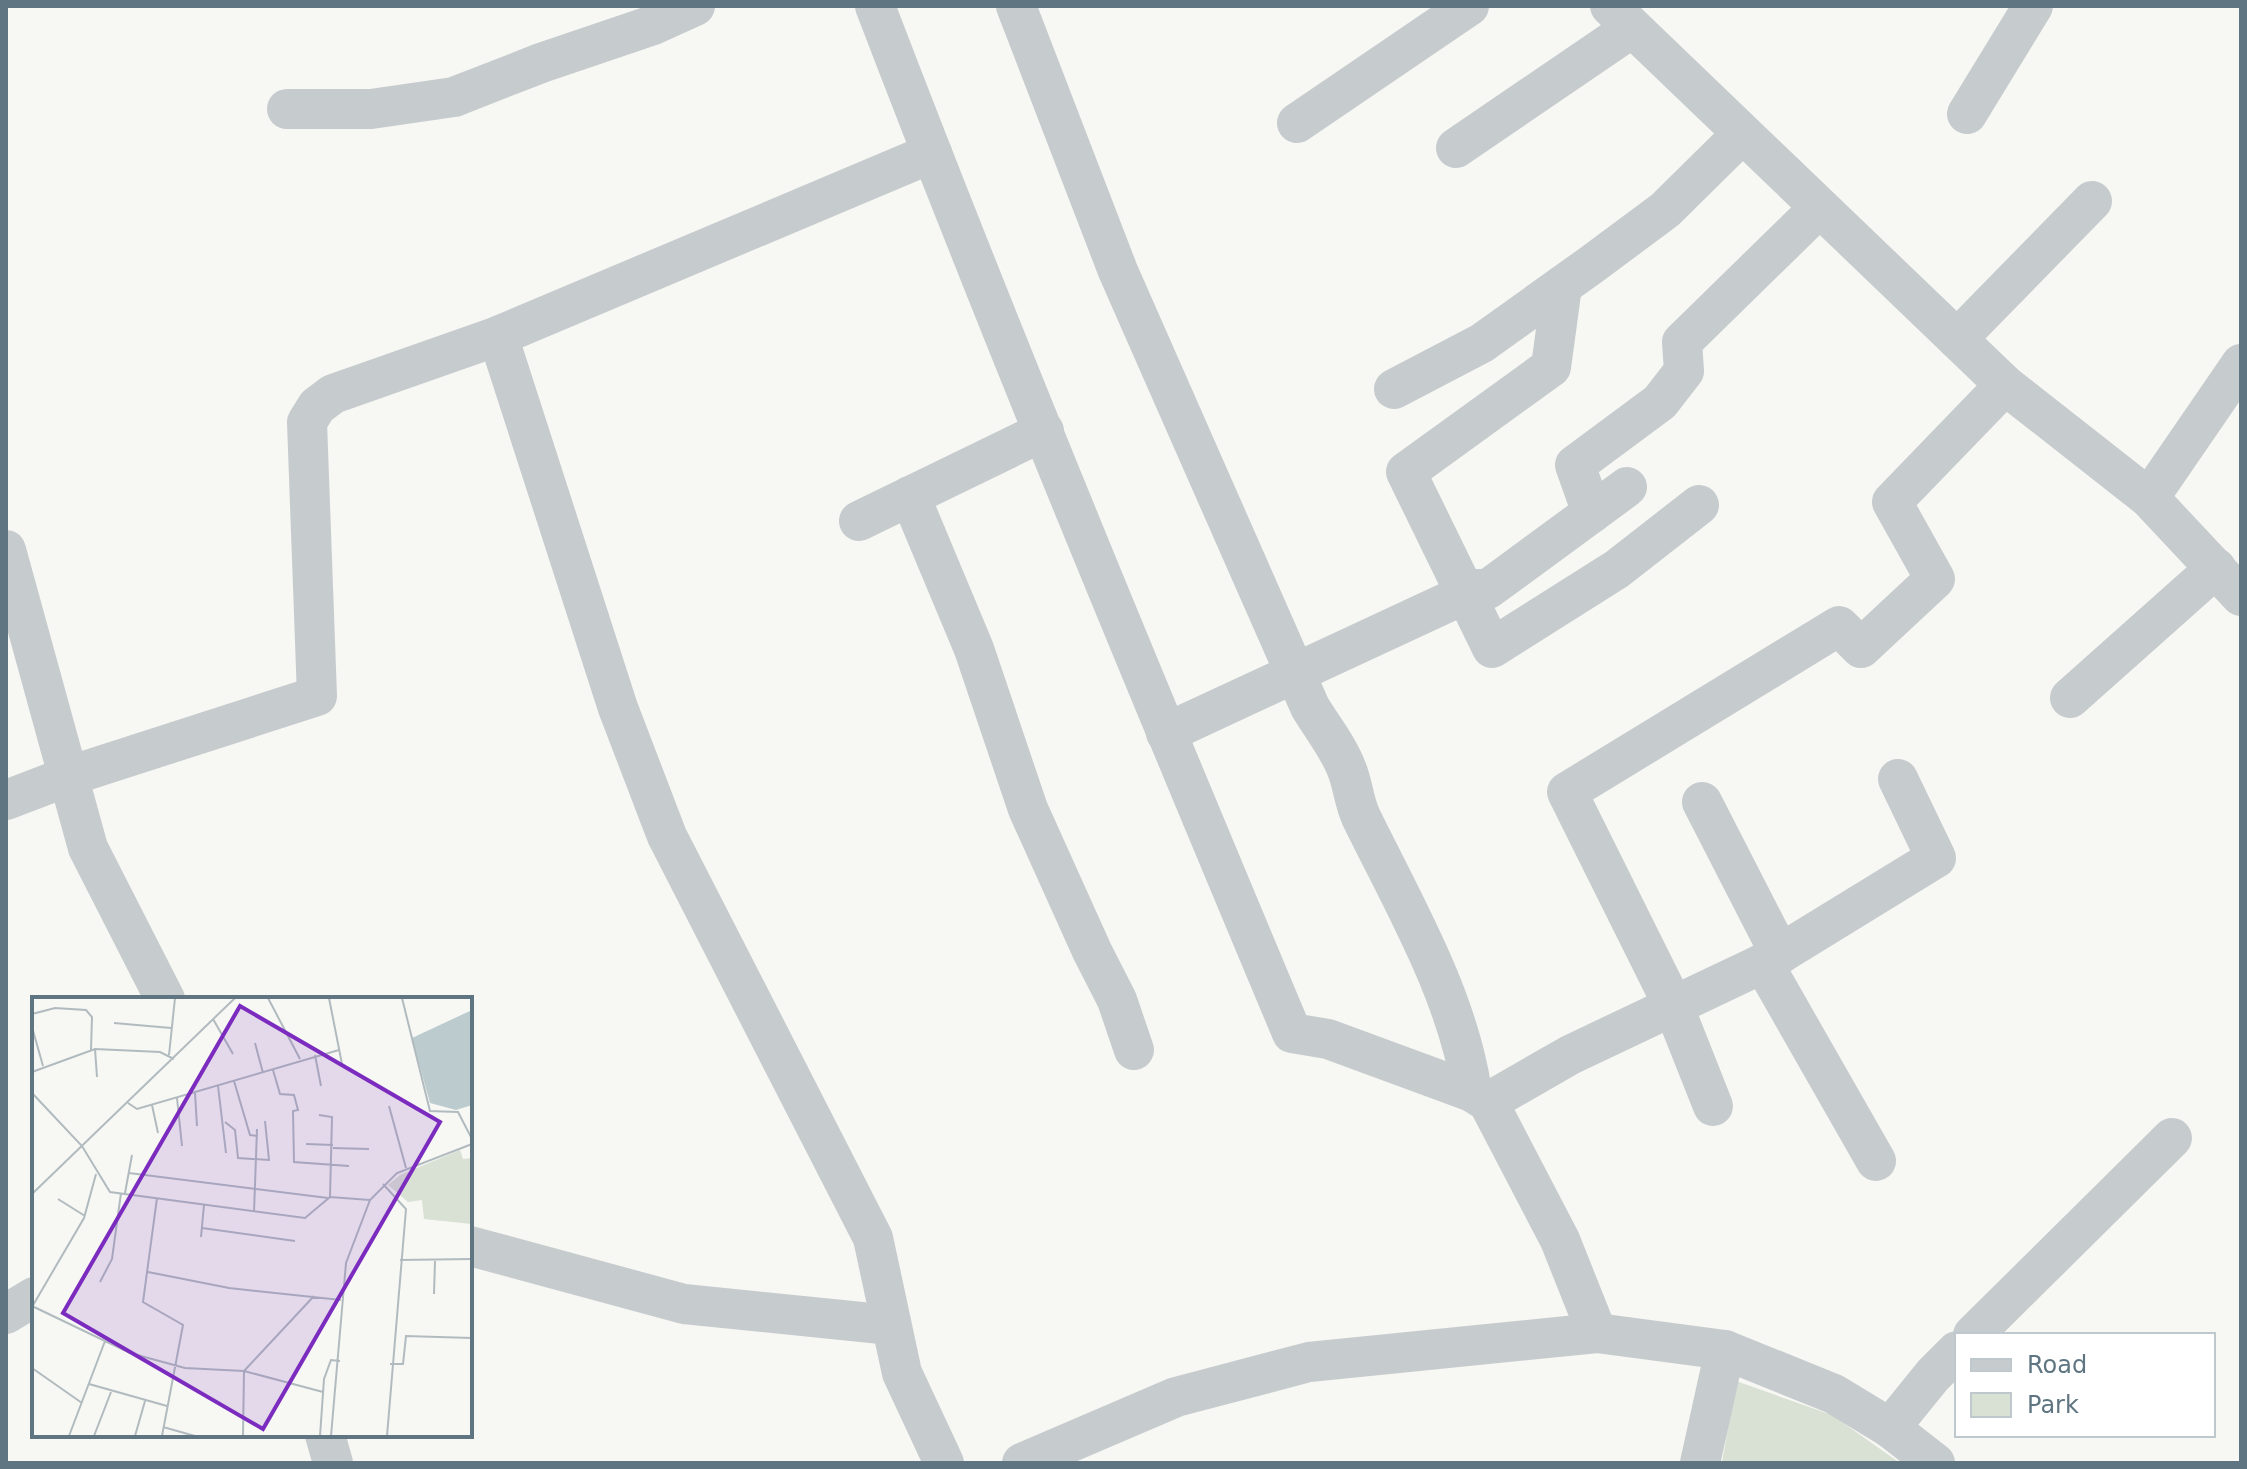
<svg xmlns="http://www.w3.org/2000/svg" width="2247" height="1469" font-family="'DejaVu Sans',sans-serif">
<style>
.green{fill:#d9e0d4}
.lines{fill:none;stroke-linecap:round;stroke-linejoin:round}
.street{stroke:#c6cbce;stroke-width:40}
.inset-road{fill:none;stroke:#b1bbbf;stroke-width:2}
.view{fill:#7b2cbf;fill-opacity:0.15;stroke:#7b2cbf;stroke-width:4}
.inset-edge{fill:none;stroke:#5f7682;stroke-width:4}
</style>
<rect width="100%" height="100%" fill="#f7f7f3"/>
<!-- green -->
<polygon class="green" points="1736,1381 1832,1415 1900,1463 1722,1463"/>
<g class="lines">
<!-- street -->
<g class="street">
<path d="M875,6C1007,351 1149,692 1292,1033L1328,1039L1472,1092L1488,1102L1560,1240L1597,1333"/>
<path d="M1016,6L1118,271L1310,707C1322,727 1339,748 1347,770C1353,785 1354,802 1361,817C1403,903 1458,996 1472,1092"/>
<polyline points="1610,6 2005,385 2149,498 2241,596"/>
<polyline points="287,109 371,109 454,97 541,63 653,25 695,6"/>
<polyline points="1967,114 2033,6"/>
<polyline points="1297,123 1469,6"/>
<polyline points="1456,148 1632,28"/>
<polyline points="1562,286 1551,367 1406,472 1492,648 1617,569 1699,505"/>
<polyline points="498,336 618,708 667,836 873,1238 902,1373 944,1463"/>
<polyline points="1957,339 2092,201"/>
<polyline points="1394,389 1482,343 1591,265 1665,210 1742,134"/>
<polyline points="910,496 974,649 1028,809 1092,951 1117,1000 1134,1050"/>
<polyline points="2149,498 2241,364"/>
<polyline points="1592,513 1575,465 1660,402 1684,371 1682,342 1819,208"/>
<polyline points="859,521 1044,431"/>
<polyline points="6,550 88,848 165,999"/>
<polyline points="2070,698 2216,568"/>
<polyline points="1166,733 1476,589 1488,589 1627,487"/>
<polyline points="6,800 69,776 317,696 307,422 317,406 333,394 498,336 932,153"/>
<polyline points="1702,802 1780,954"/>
<polyline points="1763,963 1876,1161"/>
<polyline points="1488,1102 1570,1055 1770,960 1936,858 1898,779"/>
<polyline points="1713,1106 1673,1005 1567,792 1839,626 1861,648 1935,579 1892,502 2005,385"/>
<polyline points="470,1246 684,1304 891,1325"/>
<polyline points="6,1314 34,1297"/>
<polyline points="1973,1335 2172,1138"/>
<polyline points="1890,1428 1933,1375 1957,1351"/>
<polyline points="325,1435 333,1463"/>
<polyline points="1022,1463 1176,1397 1309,1362 1597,1333 1725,1350 1834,1394 1890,1428 1935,1463"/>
<polyline points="1700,1463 1725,1350"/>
</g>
</g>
<!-- overview -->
<g transform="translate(32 997)">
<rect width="440" height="440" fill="#f7f7f3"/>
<path d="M428,153L431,162L440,161V227L392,222L390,203L376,205L356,188L368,178Z" fill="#d9e0d4"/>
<path d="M440,13V108L424,113L398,106L380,41Z" fill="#bccbce"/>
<path class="inset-road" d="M236,1L268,62M297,1L310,67M370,1L398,114L426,115L440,142M0,17L23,11L54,13L60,20L59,53M181,22L201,57M82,26L139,31M0,30L11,69M223,46L231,76M63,52L65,80M137,58L143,1M283,58L289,89M241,73L248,97L262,98L266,113L261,114L262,165L317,169M0,75L63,52L128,55L142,62M202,84L218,138L226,139M186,89L194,156M0,96L50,149L78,195L273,221L298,200L338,203M163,96L165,129M145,101L150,149M96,106L105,112L307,53M120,108L126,136M357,109L374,171M287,118L300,120L298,200M193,125L203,133L206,161L237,163L233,124M274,147L301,148M301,151L337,152M97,176L296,201M351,187L374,212L355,439M93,196L100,158M0,197L203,1M125,201L111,305L151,328L130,439M26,202L53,219M222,215L225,132M170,231L263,244M169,240L172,208M368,263L440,262M116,275L197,291L309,303M68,285L80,262L89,196M402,297L403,264M0,309L98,356L153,371L212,374L291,395M0,310L52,221L64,177M358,367H371L374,339L440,341M0,371L50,406M57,387L135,409M131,430L163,439M37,439L73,344M62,439L79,395M103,439L113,404M211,439L212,374L282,299M288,439L292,382L299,363L308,364M299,439L314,266L338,203L365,176L440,147"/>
<path class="view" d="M208,9L408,125L231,432L31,316Z"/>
<rect width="440" height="440" class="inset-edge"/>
</g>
<!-- border -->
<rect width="2247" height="1469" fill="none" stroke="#5f7682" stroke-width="16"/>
<!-- legend -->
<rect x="1955" y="1333" width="260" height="104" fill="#ffffff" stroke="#bfc8cd" stroke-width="2"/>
<rect x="1971" y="1359" width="40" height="12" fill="#c6cbce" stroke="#bfc8cd" stroke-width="2"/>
<text x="2027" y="1373" font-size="24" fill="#5f7682">Road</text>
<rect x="1971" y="1393" width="40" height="24" fill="#d9e0d4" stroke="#bfc8cd" stroke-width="2"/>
<text x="2027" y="1413" font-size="24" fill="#5f7682">Park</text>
</svg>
